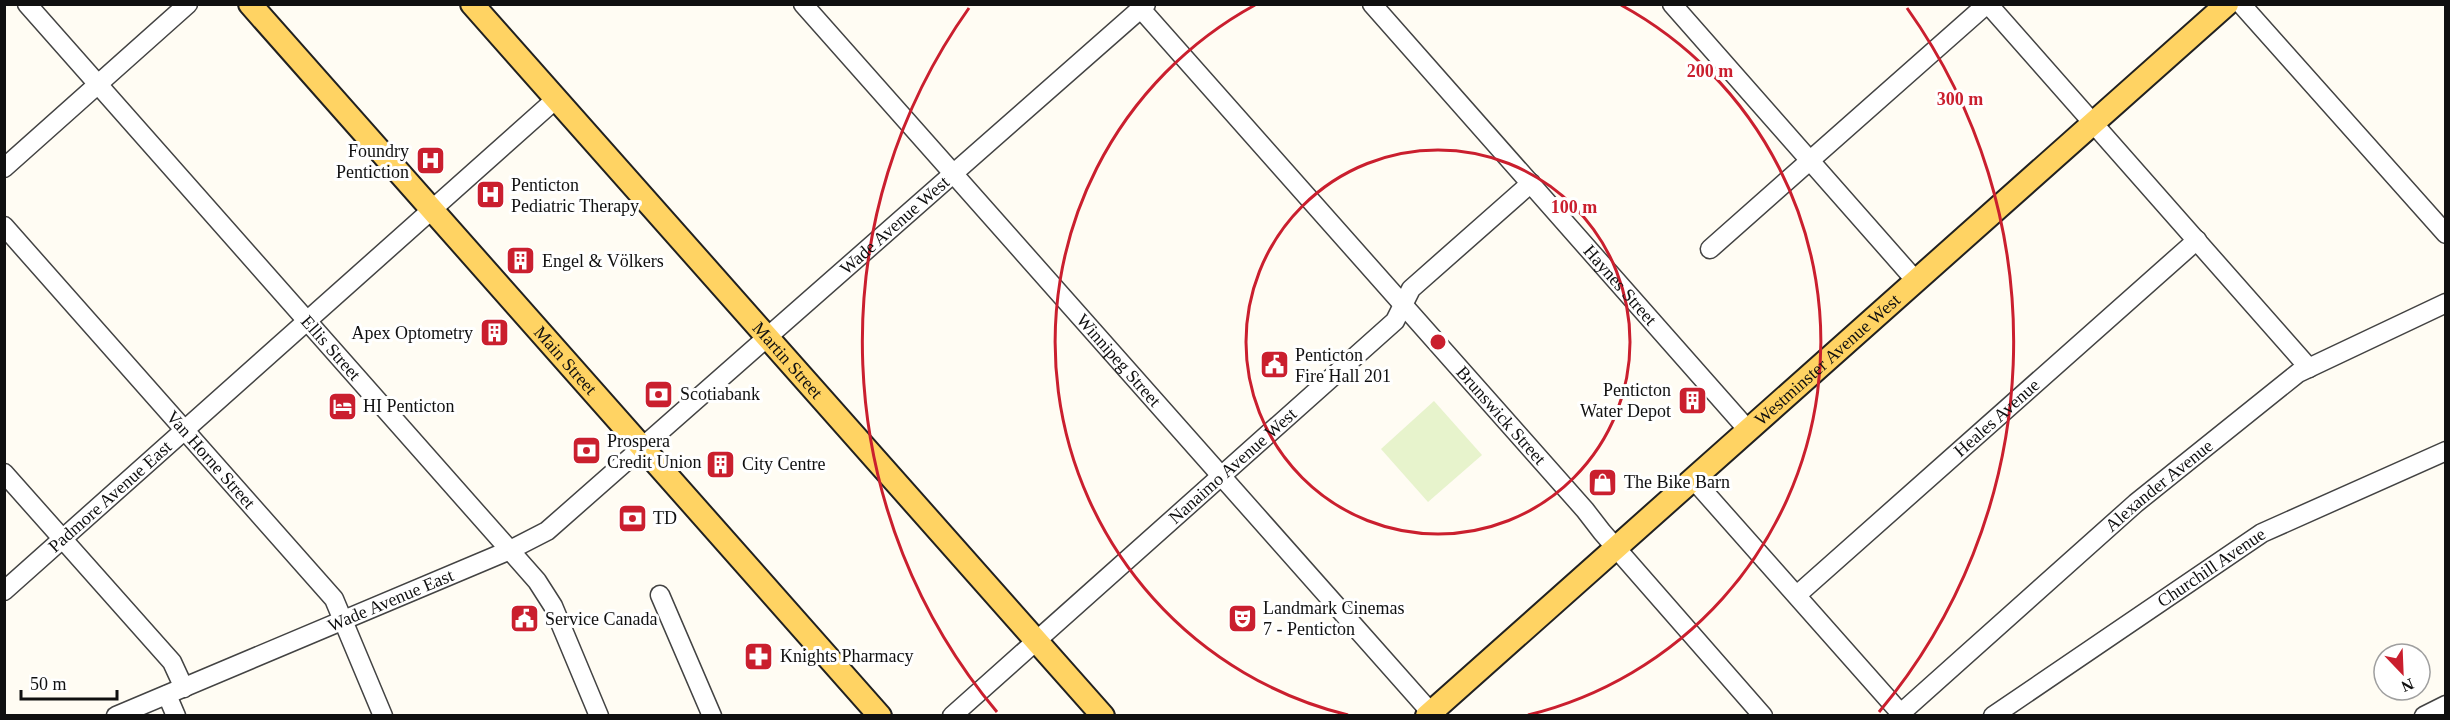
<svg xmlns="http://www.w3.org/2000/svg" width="2450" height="720" font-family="Georgia,serif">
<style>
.pitch{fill:#e7f3cc}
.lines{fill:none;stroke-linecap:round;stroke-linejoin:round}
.minor-casing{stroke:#434343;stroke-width:21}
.major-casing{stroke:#212121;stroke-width:26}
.minor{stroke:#fff;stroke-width:18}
.major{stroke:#ffd363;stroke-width:22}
.ring{fill:none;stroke:#ca1f2e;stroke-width:3}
.labels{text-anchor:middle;stroke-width:6;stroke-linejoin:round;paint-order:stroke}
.poi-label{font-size:18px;fill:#101010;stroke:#fff;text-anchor:start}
.street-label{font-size:18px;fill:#101010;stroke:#fff}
.centre{fill:#ca1f2e;stroke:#fff;stroke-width:3}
.ring-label{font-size:18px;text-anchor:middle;font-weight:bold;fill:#ca1f2e;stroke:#fff;stroke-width:6;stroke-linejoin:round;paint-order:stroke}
</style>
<rect width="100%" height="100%" fill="#fffcf3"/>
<!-- pitch -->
<polygon class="pitch" points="1434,401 1482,455 1428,502 1381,449"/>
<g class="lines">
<defs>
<g id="minor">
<path id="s1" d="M27,4L537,581L553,606L599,716"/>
<path id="s2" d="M803,4L1434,716"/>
<path id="s3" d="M1372,4L1748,430"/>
<polyline points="1672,4 1916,281"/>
<polyline points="1988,4 2309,368"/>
<polyline points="2241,4 2446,234"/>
<path id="s4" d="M1141,9L1585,510L1602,532L1763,716"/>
<polyline points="4,168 188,4"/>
<path id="s5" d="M4,226L334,599L383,716"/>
<polyline points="1710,249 1987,4"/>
<polyline points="4,473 172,662 184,688"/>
<polyline points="1693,479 1903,716"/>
<path id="s6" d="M4,591L556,99"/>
<polyline points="660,595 712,716"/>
<path id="s7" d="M1797,595L2197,240"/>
<polyline points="167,695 176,716"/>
<path id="s8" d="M1901,713L2136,503L2298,373L2446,303"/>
<path id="s9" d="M116,716L510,550L547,531L1146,4"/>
<path id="s10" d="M952,716L1395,321L1411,289L1531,183"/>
<path id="s11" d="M1993,716L2262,533L2446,451"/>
<polyline points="2424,716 2446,705"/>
</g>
<g id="major">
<path id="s12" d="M250,4L880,716"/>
<path id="s13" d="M472,4L1103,716"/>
<path id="s14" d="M1427,716L2227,4"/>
</g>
</defs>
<!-- minor casing -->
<use href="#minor" class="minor-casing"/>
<!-- major casing -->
<use href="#major" class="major-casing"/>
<!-- minor -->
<use href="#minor" class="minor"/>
<!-- major -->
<use href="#major" class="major"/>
</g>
<!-- distance rings -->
<g class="ring">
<circle cx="1438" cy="342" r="192"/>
<path d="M1348 715A384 384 0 0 1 1255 5M1621 5A384 384 0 0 1 1528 715"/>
<path d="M997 712A576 576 0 0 1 969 8M1907 8A576 576 0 0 1 1879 712"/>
</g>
<!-- icons -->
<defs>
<symbol id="hospital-square" viewBox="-11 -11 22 22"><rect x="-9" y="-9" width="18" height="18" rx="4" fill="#ca1f2e" stroke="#fff"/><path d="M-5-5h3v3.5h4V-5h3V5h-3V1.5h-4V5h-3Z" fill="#fff"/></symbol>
<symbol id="building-square" viewBox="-11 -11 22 22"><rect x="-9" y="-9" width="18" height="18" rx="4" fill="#ca1f2e" stroke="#fff"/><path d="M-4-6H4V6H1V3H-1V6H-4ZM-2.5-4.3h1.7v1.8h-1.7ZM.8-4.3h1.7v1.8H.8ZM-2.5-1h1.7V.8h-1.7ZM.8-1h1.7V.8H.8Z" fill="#fff"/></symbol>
<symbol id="civic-square" viewBox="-11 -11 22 22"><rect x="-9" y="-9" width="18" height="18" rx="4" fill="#ca1f2e" stroke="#fff"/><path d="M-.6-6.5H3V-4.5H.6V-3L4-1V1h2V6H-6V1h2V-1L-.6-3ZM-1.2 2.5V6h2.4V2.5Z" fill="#fff"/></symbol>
<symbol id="bank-square" viewBox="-11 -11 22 22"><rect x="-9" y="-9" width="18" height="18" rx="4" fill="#ca1f2e" stroke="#fff"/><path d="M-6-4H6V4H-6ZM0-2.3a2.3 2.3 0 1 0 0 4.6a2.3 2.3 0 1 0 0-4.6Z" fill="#fff"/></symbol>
<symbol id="hotel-square" viewBox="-11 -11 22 22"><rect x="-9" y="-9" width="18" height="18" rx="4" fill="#ca1f2e" stroke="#fff"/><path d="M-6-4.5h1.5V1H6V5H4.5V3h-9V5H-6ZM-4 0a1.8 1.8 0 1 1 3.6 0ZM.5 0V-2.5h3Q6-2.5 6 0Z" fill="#fff"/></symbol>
<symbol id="shop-square" viewBox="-11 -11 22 22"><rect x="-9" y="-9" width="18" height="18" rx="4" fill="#ca1f2e" stroke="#fff"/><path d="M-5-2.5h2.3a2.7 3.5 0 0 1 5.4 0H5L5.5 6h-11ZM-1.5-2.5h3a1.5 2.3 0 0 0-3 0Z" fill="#fff"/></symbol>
<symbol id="theatre-square" viewBox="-11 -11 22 22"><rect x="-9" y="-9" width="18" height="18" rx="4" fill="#ca1f2e" stroke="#fff"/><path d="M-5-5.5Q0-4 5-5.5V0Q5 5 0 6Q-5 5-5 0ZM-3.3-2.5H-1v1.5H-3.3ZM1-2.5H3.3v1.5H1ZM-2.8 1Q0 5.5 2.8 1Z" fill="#fff"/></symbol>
<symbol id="pharmacy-square" viewBox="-11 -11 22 22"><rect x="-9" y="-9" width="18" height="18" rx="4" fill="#ca1f2e" stroke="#fff"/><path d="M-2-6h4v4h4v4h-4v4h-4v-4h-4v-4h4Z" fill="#fff"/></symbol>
</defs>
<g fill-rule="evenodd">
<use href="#hospital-square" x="414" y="144" width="33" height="33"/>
<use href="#hospital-square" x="474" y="178" width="33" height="33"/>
<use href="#building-square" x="504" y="244" width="33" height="33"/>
<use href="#building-square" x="478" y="316" width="33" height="33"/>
<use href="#civic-square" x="1258" y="348" width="33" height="33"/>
<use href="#bank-square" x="642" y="378" width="33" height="33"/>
<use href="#building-square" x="1676" y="384" width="33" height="33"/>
<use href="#hotel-square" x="326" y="390" width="33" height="33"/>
<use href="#bank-square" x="570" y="434" width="33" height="33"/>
<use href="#building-square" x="704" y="448" width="33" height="33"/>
<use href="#shop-square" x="1586" y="466" width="33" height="33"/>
<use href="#bank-square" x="616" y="502" width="33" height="33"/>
<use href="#theatre-square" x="1226" y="602" width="33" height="33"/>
<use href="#civic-square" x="508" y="602" width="33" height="33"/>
<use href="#pharmacy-square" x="742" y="640" width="33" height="33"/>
</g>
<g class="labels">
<!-- poi labels -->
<g class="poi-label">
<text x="409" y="157" text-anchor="end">Foundry<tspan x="409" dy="21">Pentiction</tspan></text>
<text x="511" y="191">Penticton<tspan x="511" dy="21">Pediatric Therapy</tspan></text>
<text x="542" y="267">Engel &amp; Völkers</text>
<text x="473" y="339" text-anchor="end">Apex Optometry</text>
<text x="1295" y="361">Penticton<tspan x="1295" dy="21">Fire Hall 201</tspan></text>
<text x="1671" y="396" text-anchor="end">Penticton<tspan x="1671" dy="21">Water Depot</tspan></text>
<text x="680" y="400">Scotiabank</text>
<text x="363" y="412">HI Penticton</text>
<text x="607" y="447">Prospera<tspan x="607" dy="21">Credit Union</tspan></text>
<text x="742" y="470">City Centre</text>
<text x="1624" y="488">The Bike Barn</text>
<text x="653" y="524">TD</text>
<text x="1263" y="614">Landmark Cinemas<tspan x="1263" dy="21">7 - Penticton</tspan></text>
<text x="545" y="625">Service Canada</text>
<text x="780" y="662">Knights Pharmacy</text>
</g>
<!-- street labels -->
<g class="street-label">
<text dy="6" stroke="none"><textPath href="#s9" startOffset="932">Wade Avenue West</textPath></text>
<text dy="6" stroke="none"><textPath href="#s3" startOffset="375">Haynes Street</textPath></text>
<text dy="6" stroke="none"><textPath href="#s1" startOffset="459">Ellis Street</textPath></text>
<text dy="6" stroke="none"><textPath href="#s12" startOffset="476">Main Street</textPath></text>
<text dy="6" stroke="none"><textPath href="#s13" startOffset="476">Martin Street</textPath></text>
<text dy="6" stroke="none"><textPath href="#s2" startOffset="476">Winnipeg Street</textPath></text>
<text dy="6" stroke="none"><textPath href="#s14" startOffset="536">Westminster Avenue West</textPath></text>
<text dy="6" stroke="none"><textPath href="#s4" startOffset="543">Brunswick Street</textPath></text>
<text dy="6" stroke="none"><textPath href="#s7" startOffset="267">Heales Avenue</textPath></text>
<text dy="6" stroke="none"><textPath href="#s5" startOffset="312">Van Horne Street</textPath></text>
<text dy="6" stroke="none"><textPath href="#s10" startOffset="376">Nanaimo Avenue West</textPath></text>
<text dy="6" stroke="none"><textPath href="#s8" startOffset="344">Alexander Avenue</textPath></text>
<text dy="6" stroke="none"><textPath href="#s6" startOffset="142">Padmore Avenue East</textPath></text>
<text dy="6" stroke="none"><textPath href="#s11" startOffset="264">Churchill Avenue</textPath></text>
<text dy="6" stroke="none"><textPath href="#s9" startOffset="298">Wade Avenue East</textPath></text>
</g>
</g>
<circle cx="1438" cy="342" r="9" class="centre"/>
<g class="ring-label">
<text x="1710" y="77">200 m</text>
<text x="1960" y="105">300 m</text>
<text x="1574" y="213">100 m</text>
</g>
<!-- border -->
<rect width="2450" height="720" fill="none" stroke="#101010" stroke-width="12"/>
<!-- north arrow -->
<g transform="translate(2402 672) rotate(157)"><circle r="28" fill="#ffffff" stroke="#9f9f9f" stroke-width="1.5"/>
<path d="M0-4.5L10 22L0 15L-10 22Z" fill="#ca1f2e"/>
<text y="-9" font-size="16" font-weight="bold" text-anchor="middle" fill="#101010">N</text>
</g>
<!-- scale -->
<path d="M21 690v9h96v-9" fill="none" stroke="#101010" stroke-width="3"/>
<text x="30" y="690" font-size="18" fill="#101010" stroke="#ffffff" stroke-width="4.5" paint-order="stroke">50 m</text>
</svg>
